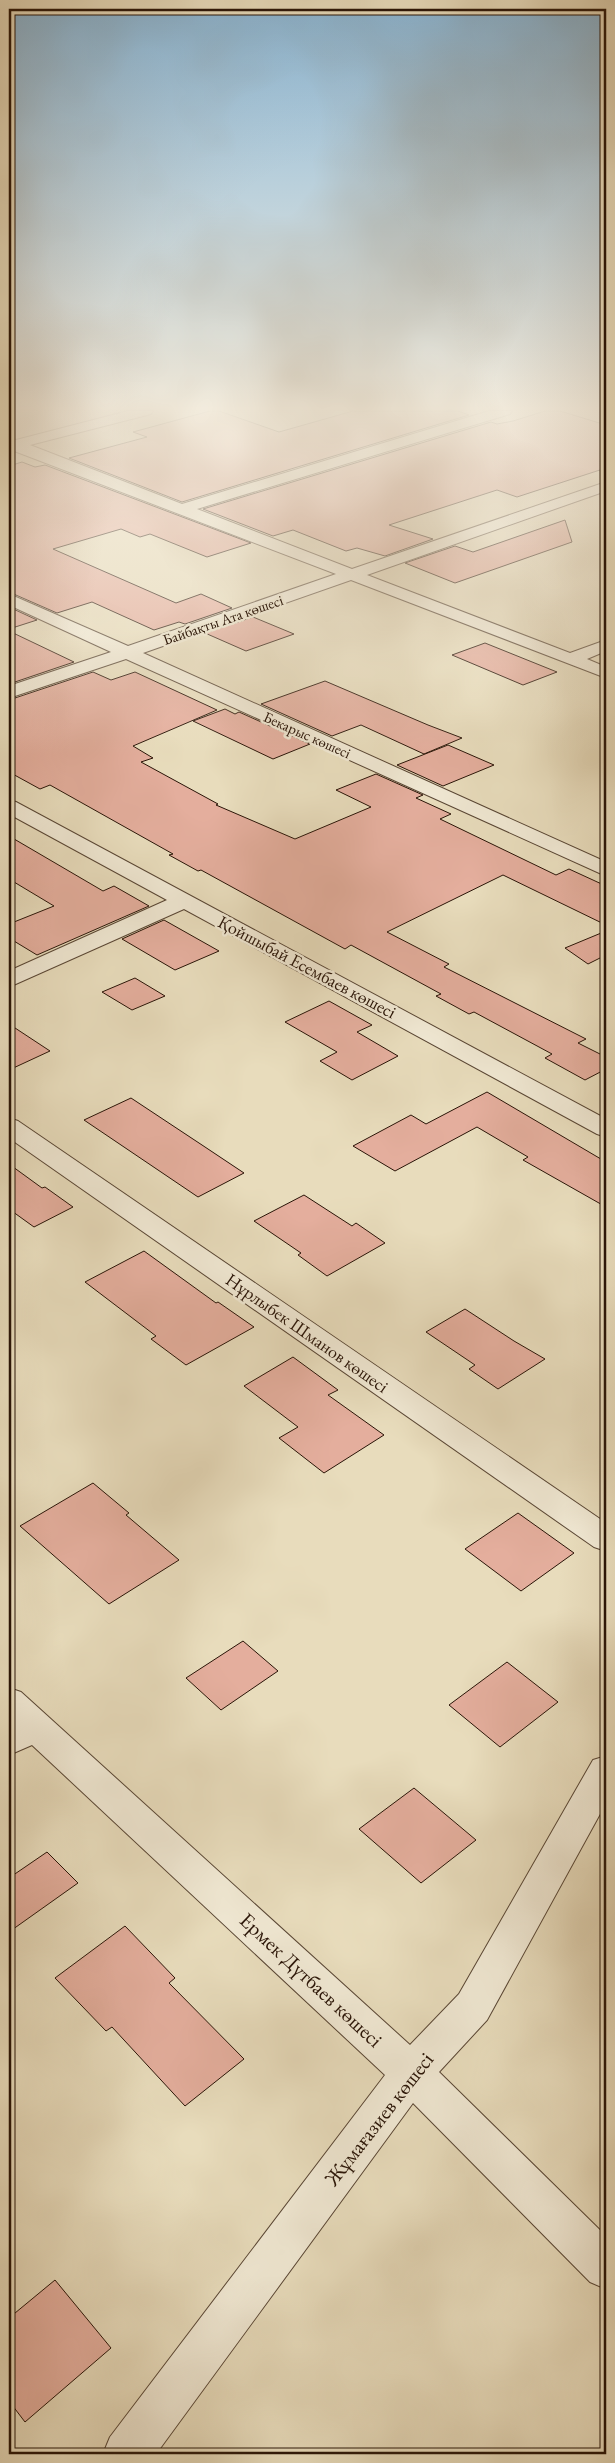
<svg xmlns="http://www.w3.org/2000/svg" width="615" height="2463" font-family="'EB Garamond',serif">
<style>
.building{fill:#e4ae9d;stroke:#291407}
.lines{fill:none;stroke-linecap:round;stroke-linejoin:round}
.minor-casing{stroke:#594634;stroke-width:2}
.minor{fill:#f0e8d3;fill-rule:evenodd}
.labels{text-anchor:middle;stroke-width:5;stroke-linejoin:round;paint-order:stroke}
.far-street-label{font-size:15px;fill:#291407;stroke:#f0e8d3}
.street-label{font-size:18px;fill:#291407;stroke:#f0e8d3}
.near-street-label{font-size:21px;fill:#291407;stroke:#f0e8d3}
</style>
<rect width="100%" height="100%" fill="#e8dcbc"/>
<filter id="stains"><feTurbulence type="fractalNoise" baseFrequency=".004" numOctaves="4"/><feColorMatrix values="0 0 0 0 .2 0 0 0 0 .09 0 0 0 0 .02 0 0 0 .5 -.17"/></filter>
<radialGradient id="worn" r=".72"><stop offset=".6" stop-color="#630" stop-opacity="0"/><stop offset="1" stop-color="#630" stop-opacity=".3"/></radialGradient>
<!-- building -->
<g class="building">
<polygon points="210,411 219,411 279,432 353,411 458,411 469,415 182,502 69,458 147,437 133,432"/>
<polygon points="545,411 560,411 606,425 606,468 517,497 497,490 389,525 433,539 385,556 357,548 346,551 293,530 273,536 203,509 491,422 497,424 513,421"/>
<polygon points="22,462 35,467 45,465 251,543 207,557 150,534 140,537 121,529 53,549 176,603 201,594 232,608 185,624 179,622 154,630 92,602 57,613 9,592 9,466"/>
<polygon points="565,520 572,542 455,583 405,563 455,546 473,552"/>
<polygon points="9,607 37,620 9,629"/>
<polygon points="253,617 294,634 246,651 205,633"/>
<polygon points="9,631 74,662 9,684"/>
<polygon points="485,643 557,672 523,685 452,655"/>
<polygon points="93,672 111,680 135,672 217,710 133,746 153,758 141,762 218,804 216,805 295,839 371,807 336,790 376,774 423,795 416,798 451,814 440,819 556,875 569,869 606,886 606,925 503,875 387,932 449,964 444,967 586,1039 578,1043 606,1057 606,1069 585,1080 545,1058 552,1054 474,1012 469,1014 436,996 441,994 351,945 345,949 201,870 198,871 169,855 173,854 50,785 40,789 9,772 9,700"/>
<polygon points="325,681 428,725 462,738 424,754 361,725 332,736 261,704"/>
<polygon points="225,709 235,714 239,712 310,744 273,759 193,721"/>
<polygon points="448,745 494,765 443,786 397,765"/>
<polygon points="9,836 103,891 114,886 149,906 37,955 9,938 9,924 54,906 9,879"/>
<polygon points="164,920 219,951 175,970 122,939"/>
<polygon points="606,931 606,955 588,964 565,948"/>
<polygon points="135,978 165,996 132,1010 102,992"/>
<polygon points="329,1001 372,1025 357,1032 398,1056 352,1080 320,1061 337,1052 285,1022"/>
<polygon points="9,1024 50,1051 9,1070"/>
<polygon points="487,1092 606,1162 606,1207 523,1160 528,1157 477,1127 395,1171 353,1146 411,1115 426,1124"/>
<polygon points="131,1098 202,1145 244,1173 198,1197 84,1120"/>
<polygon points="9,1164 42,1188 45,1187 73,1207 34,1227 9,1209"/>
<polygon points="304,1195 352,1226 356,1223 385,1243 327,1276 298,1255 301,1253 254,1221"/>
<polygon points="144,1251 216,1303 218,1302 254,1327 186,1365 151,1339 156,1336 85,1282"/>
<polygon points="465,1309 514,1341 545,1359 498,1389 469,1369 475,1365 426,1332"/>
<polygon points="293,1357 338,1390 328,1395 384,1435 324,1473 279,1438 298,1427 244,1386"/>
<polygon points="93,1483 129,1513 126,1515 179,1560 109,1604 20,1526"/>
<polygon points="518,1513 574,1553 521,1591 465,1549"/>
<polygon points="243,1641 278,1671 221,1710 186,1678"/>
<polygon points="507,1662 558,1702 500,1747 449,1705"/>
<polygon points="414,1788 476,1840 421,1883 359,1829"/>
<polygon points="47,1852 78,1883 9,1932 9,1878"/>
<polygon points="125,1926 175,1978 169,1983 244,2059 185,2106 112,2027 106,2031 55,1978"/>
<polygon points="55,2280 111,2348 25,2422 9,2401 9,2318"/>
</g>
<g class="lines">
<defs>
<g id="minor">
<polygon points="128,411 153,411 151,414 30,445 182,504 489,411 512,411 510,414 197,509 352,569 606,482 606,491 367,575 570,653 606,640 606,651 587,659 606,667 606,678 351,580 143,653 606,862 606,876 126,659 9,698 9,686 111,652 9,605 9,594 128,646 336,574 9,449 9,438 16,440"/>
<polygon points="9,800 16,802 606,1119 606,1137 597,1134 184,909 9,987 9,971 167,900 9,814"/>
<polygon points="9,1118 18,1121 606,1523 606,1551 594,1547 9,1138"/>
<polygon points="9,1688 21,1692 410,2045 459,1994 593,1760 606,1756 606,1803 487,2020 439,2072 606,2236 606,2289 590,2282 413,2103 156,2454 103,2454 110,2437 385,2075 32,1745 9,1755"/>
</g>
</defs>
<!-- minor casing -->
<use href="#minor" class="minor-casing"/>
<!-- minor -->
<use href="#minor" class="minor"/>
</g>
<!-- sky -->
<linearGradient id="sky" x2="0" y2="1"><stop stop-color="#89b6d6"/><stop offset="0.54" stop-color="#f5efe1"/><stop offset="1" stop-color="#f5efe1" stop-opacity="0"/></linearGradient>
<rect width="615" height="756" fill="url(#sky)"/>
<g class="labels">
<!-- far-street labels -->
<g class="far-street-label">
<text transform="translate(223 620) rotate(-19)" y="5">Байбақты Ата көшесі</text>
<text transform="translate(307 735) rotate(24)" y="5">Бекарыс көшесі</text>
</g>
<!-- street labels -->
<g class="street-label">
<text transform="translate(307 967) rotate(28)" y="6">Қойшыбай Есембаев көшесі</text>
<text transform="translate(307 1333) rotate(35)" y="6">Нұрлыбек Шманов көшесі</text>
</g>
<!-- near-street labels -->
<g class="near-street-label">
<text transform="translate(311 1980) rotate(43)" y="7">Ермек Дүтбаев көшесi</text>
<text transform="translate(379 2119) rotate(-52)" y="7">Жұмағазиев көшесі</text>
</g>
</g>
<!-- margin -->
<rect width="615" height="2463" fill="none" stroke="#e8dcbc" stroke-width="30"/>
<rect x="10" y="10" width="595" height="2443" fill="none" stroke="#291407" stroke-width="2.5"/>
<rect x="15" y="15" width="585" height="2433" fill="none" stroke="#291407"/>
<rect width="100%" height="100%" filter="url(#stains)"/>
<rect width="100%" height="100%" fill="url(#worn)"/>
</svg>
